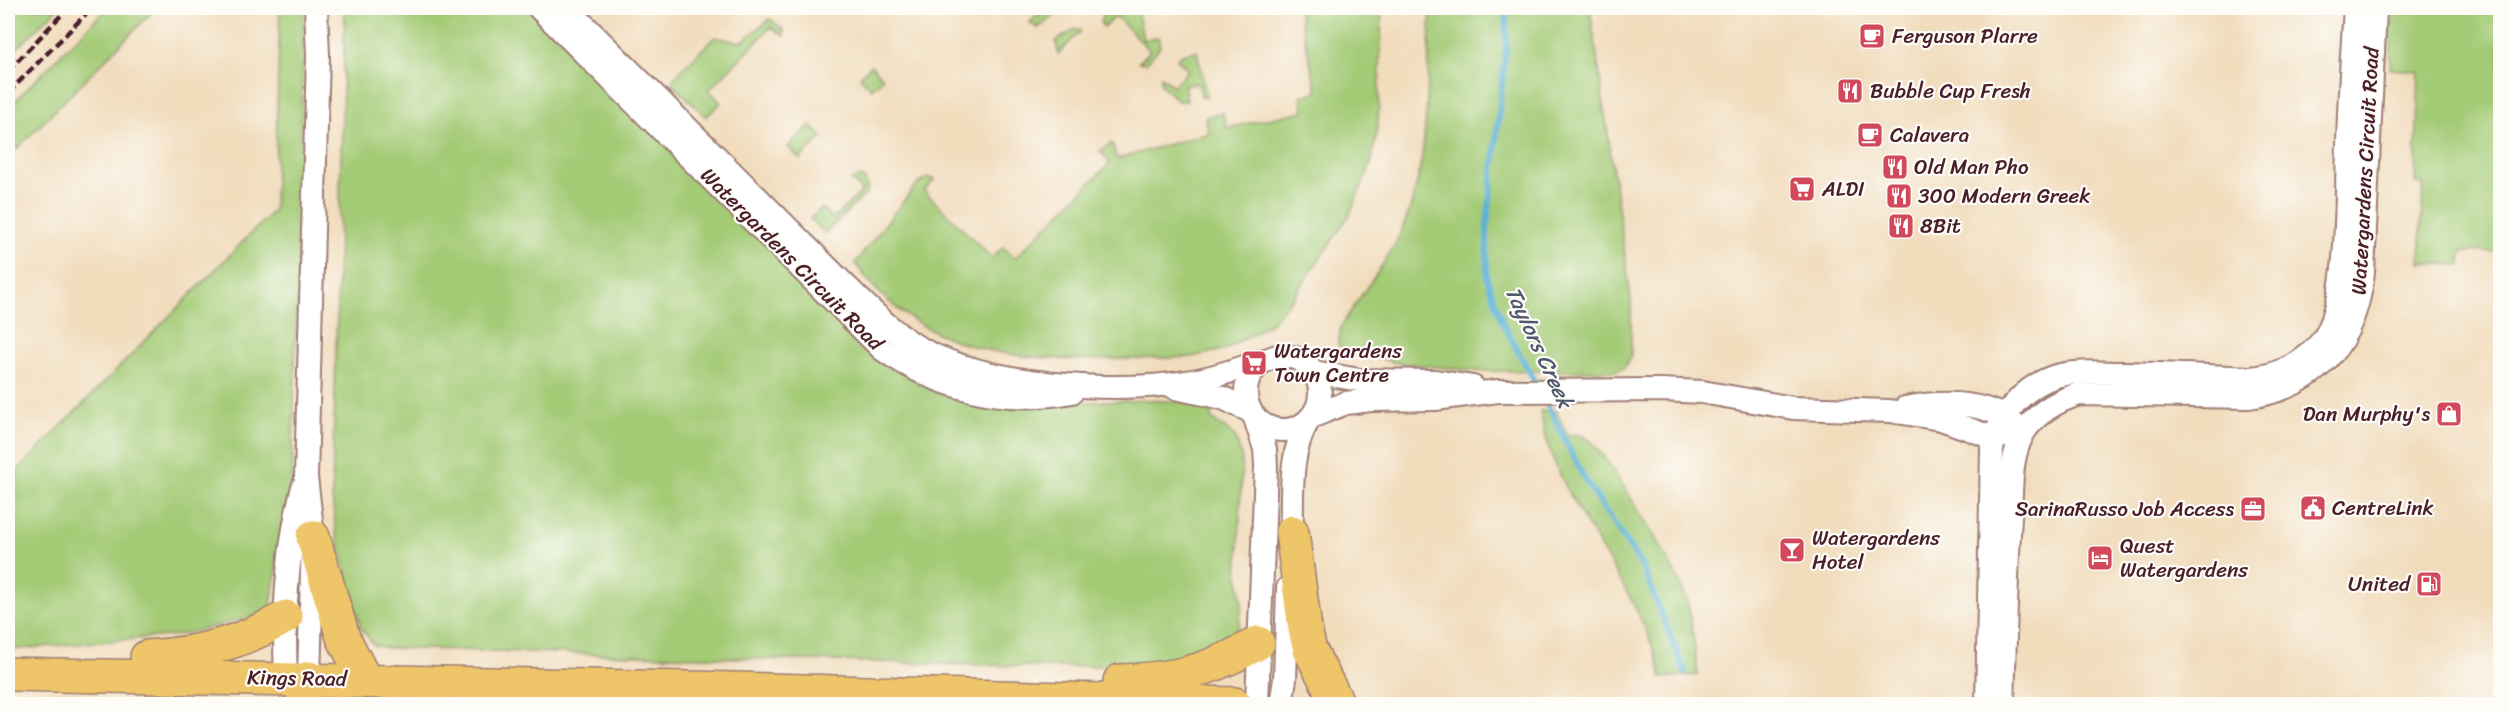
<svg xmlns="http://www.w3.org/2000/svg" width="2508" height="712" font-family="Sriracha,sans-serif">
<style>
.green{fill:#a3ca74;stroke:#767450;stroke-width:1.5}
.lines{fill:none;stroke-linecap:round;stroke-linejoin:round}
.stream{stroke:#59b1d6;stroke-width:6}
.minor-casing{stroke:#9e7e74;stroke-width:26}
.primary-casing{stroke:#9e7e74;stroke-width:36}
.minor{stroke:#fff;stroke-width:22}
.primary{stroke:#eec569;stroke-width:33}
.rail{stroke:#4a1f2b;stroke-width:4.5;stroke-dasharray:9 4.5;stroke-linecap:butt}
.labels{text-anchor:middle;stroke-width:4.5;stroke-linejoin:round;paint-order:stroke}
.poi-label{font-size:21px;fill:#4a1f2b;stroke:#fdfcf7;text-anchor:start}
.street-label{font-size:21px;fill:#4a1f2b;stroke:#fdfcf7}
.water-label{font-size:22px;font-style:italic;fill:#50596f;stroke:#fdfcf7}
</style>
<rect width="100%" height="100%" fill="#fdfcf7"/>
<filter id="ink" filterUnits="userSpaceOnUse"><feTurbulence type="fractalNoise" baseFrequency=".0167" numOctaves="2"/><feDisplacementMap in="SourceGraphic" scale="12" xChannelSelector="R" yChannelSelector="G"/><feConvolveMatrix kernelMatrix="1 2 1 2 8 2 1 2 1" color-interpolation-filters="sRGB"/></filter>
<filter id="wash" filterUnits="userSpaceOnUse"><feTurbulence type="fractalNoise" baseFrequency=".008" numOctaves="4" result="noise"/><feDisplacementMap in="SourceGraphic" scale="24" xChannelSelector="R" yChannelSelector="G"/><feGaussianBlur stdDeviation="1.35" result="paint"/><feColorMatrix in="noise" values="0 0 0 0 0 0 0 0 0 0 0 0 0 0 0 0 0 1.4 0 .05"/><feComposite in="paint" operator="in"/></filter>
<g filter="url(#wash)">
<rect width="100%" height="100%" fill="#f1dcbc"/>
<!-- green -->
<g class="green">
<polygon points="8,8 58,8 8,57"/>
<polygon points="107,8 156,8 8,158 8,108"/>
<polygon points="280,8 304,8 292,485 281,535 270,613 179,635 8,650 8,480 274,210"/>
<polygon points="345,8 529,8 873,352 1070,402 1151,400 1215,404 1211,418 1235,436 1242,457 1238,572 1242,603 1238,633 1232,640 1192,657 1146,665 1057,667 387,648 374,645 361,628 336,533 332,497"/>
<polygon points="1045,8 1056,8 1055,15 1038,28 1029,23"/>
<polygon points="1121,8 1137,8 1143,40 1158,37 1160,47 1146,63 1139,62 1150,51 1116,16 1104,27 1100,23 1103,14"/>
<path d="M1298,8H1382L1378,127L1371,164L1349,216L1293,298L1271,323L1227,349L1192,357C1072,360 933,377 855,263L917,184L928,178L935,179L924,191L992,258L1003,247L1015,258L1110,163L1100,151L1112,143L1117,159L1209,133L1205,117L1223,113L1227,128L1304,111L1301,96L1317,92Z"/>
<path d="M1431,8H1590L1631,299V356L1624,368L1616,371H1477L1398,363L1345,350L1338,345L1341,327C1359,295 1385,267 1400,234C1432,165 1426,82 1431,8Z"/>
<polygon points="2392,8 2500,8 2500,252 2462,251 2461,265 2420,263 2423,183 2415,183 2419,71 2390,69"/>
<polygon points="770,19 784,30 784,36 771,27 709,90 721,103 706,117 672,83 674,77 715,37 741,42"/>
<polygon points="1075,29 1081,31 1058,54 1056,41"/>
<polygon points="1197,51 1207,97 1202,98 1198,83 1184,86 1187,101 1178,101 1161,85 1161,76 1173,86 1188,70 1177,59 1182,54"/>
<polygon points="871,65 883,78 872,89 860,77"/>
<polygon points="810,125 822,137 800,159 788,147"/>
<polygon points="858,177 864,179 868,186 866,194 825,233 810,219 822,208 833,219 862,191 851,180"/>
<path d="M1540,411H1556L1567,435C1575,434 1581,434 1588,439C1606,452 1673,566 1683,590C1693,615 1694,648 1698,675L1662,678C1643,595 1580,530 1550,451C1545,439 1543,424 1540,411Z"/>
</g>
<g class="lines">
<!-- stream -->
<g class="stream">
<polyline points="1506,8 1506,47 1487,226 1487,278 1503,324 1536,384"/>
<polyline points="1543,396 1585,480 1642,566 1685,672"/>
</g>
</g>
</g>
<g filter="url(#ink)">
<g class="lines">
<defs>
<g id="minor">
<path d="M539,8L882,349C939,389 1004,405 1072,392"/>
<path d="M567,8L846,286C870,309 894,334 923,350C993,386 1115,394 1192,381C1217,377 1240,368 1263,361"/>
<circle cx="1283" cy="393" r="37"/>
<polyline points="1314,372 1359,380 1435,381 1473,387"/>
<polyline points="1175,388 1223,398 1250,411"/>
<path d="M1905,408C1942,401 1985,400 2016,425"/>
<polyline points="1311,417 1346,403 1371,400 1435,399 1498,391 1661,390 1702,392 1793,408 1890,411 1941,419 1994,438 2008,435"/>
<polyline points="1255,418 1265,449 1266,466 1257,704"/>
<path d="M1291,546C1294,504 1286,458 1308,421"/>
<path d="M286,678C283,614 287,548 303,487"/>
<polyline points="309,678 313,537 306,477 318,55 316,8"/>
<polyline points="1281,704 1285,679 1288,588"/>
<path d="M1987,704L1992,449C1998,416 2024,386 2056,376C2078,370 2103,373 2125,373C2167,374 2208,376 2250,378C2278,376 2307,363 2324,338C2350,298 2346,195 2348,145C2349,99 2352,53 2355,8"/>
<path d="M2003,704C2005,642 2006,580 2010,517C2012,489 2009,458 2024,432C2037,412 2057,401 2079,394L2249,397C2319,387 2356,340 2363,272L2375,8"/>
</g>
<g id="primary">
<polyline points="1292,532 1305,629 1310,650 1338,704"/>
<polyline points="313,537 343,637 365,680"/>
<path d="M147,657C198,654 241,643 286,617"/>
<polyline points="8,674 736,689 1235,704"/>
<path d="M1120,681C1178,679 1208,671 1258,643"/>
<polyline points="302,704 309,678"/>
</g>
</defs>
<!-- minor casing -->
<use href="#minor" class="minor-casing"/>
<!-- primary casing -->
<use href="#primary" class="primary-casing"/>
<!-- minor -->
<use href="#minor" class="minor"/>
<!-- primary -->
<use href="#primary" class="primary"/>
<!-- rail -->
<g class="rail">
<polyline points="8,71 68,8"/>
<polyline points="8,93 92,8"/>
</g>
</g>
</g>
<!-- icons -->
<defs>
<symbol id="cafe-square" viewBox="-11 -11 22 22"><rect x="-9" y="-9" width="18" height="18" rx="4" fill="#d1495b" stroke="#fdfcf7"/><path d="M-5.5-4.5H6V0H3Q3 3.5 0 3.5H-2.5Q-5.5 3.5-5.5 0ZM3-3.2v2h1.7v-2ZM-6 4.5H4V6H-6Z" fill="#fff"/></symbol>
<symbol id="restaurant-square" viewBox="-11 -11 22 22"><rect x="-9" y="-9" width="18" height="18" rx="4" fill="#d1495b" stroke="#fdfcf7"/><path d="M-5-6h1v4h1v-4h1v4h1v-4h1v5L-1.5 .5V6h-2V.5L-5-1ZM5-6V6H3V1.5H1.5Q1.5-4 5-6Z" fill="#fff"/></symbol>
<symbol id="supermarket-square" viewBox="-11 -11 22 22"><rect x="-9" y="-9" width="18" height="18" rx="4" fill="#d1495b" stroke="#fdfcf7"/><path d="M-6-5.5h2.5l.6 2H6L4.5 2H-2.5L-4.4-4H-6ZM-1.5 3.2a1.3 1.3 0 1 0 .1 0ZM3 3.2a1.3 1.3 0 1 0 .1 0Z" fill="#fff"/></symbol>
<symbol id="shop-square" viewBox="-11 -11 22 22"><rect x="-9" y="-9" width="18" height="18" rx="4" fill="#d1495b" stroke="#fdfcf7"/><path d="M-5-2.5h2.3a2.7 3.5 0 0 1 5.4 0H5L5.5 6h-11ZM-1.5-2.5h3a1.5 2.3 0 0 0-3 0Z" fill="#fff"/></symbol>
<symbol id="civic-square" viewBox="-11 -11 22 22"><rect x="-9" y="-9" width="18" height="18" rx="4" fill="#d1495b" stroke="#fdfcf7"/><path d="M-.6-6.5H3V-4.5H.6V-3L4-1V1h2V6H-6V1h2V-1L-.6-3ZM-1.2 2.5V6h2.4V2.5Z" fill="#fff"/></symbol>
<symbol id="office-square" viewBox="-11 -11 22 22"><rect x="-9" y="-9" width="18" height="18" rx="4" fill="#d1495b" stroke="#fdfcf7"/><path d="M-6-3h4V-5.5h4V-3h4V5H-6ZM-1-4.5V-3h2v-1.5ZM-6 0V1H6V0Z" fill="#fff"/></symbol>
<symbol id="bar-square" viewBox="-11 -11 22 22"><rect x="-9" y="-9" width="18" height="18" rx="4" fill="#d1495b" stroke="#fdfcf7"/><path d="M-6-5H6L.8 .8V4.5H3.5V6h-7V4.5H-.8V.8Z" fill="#fff"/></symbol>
<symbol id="hotel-square" viewBox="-11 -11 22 22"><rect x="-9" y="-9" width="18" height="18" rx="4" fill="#d1495b" stroke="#fdfcf7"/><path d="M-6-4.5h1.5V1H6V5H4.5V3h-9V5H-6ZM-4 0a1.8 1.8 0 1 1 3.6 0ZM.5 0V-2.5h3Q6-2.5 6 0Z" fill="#fff"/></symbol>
<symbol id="fuel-square" viewBox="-11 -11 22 22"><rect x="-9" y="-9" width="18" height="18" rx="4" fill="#d1495b" stroke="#fdfcf7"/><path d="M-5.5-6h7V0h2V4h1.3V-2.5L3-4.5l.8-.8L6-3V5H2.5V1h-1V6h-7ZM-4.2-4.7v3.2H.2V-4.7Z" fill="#fff"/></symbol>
</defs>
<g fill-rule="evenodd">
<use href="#cafe-square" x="1857" y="21" width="30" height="30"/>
<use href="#restaurant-square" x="1835" y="76" width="30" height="30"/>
<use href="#cafe-square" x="1855" y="120" width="30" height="30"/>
<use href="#restaurant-square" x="1880" y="152" width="30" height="30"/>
<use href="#supermarket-square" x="1787" y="174" width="30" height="30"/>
<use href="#restaurant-square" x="1884" y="181" width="30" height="30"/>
<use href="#restaurant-square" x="1886" y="211" width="30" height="30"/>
<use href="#supermarket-square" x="1239" y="348" width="30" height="30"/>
<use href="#shop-square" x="2434" y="399" width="30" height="30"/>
<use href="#civic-square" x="2298" y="493" width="30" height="30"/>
<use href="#office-square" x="2238" y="494" width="30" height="30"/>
<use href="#bar-square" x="1777" y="535" width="30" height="30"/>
<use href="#hotel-square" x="2085" y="543" width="30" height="30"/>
<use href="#fuel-square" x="2414" y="569" width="30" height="30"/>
</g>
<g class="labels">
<!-- poi labels -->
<g class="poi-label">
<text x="1892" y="43">Ferguson Plarre</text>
<text x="1870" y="98">Bubble Cup Fresh</text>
<text x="1890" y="142">Calavera</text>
<text x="1914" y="174">Old Man Pho</text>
<text x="1822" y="196">ALDI</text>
<text x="1918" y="203">300 Modern Greek</text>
<text x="1920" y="233">8Bit</text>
<text x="1274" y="358">Watergardens<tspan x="1274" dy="24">Town Centre</tspan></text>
<text x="2430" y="421" text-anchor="end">Dan Murphy's</text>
<text x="2332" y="515">CentreLink</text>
<text x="2234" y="516" text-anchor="end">SarinaRusso Job Access</text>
<text x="1812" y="545">Watergardens<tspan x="1812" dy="24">Hotel</tspan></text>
<text x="2120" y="553">Quest<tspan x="2120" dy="24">Watergardens</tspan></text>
<text x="2410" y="591" text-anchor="end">United</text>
</g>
<!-- street labels -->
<g class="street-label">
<text transform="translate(2365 171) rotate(-87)" y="7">Watergardens Circuit Road</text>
<text transform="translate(792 259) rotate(45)" y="7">Watergardens Circuit Road</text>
<text transform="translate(297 678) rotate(1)" y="7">Kings Road</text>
</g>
<!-- water labels -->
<g class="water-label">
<text transform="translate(1540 347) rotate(65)" y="8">Taylors Creek</text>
</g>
</g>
<!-- margin -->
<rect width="2508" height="712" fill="none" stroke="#fdfcf7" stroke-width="30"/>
</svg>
